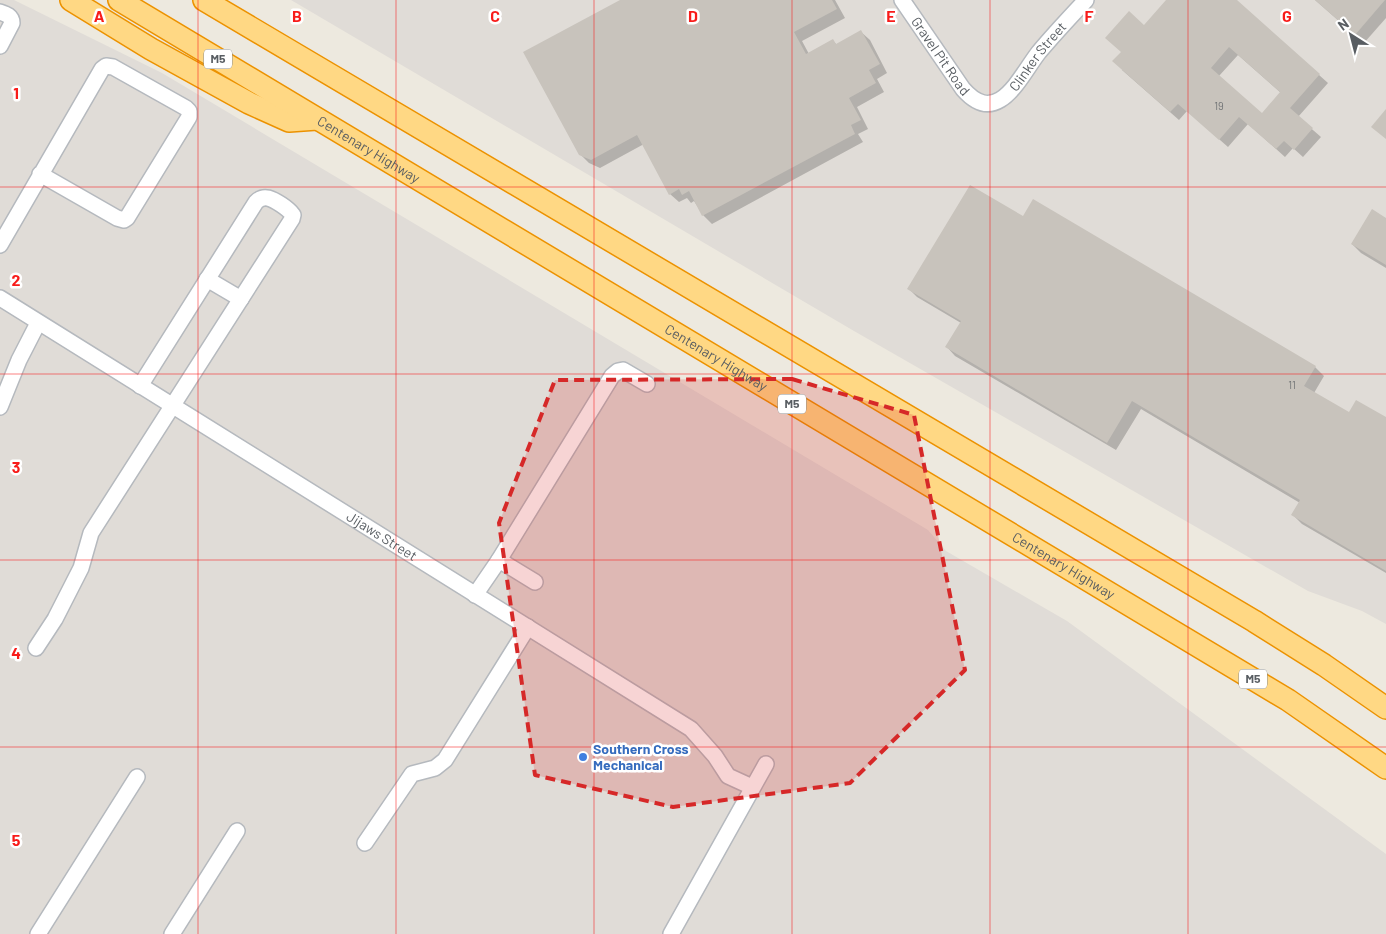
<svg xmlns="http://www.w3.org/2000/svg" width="1386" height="934" font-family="Barlow,sans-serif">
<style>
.industrial{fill:#e0dcd7}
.shadow{fill:#0003;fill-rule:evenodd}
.building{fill:#c8c3bc;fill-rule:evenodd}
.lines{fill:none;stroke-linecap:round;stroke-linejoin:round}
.minor-casing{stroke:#b5b9be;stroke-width:18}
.highway-casing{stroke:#ec9200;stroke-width:24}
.minor{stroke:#fff;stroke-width:15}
.highway{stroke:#ffd884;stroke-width:21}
.marked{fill:#d62828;fill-opacity:0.2;stroke:#d62828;stroke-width:4;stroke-dasharray:10 6;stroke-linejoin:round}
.grid{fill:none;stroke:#f81c1a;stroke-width:1;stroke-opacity:0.55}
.shop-dot{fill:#3f7fe0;stroke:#fff;stroke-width:2}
.labels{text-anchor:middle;stroke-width:5;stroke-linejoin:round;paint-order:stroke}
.number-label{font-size:11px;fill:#747678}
.shield{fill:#fff;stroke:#8a8e91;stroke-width:1}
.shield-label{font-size:12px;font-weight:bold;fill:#585d62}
.street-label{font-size:14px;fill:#585d62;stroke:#fff}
.shop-label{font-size:14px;font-weight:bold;fill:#366cbe;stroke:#fff;text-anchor:start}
.grid-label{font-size:16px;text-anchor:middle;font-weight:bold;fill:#f81c1a;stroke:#fff;stroke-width:5;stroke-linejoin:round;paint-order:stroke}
</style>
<rect width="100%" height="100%" fill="#ede9df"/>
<!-- industrial -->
<g class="industrial">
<polygon points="0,0 14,0 162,73 928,530 946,551 1067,621 1386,854 1386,934 0,934"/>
<polygon points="291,0 1386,0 1386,624 1362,611 1308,591 854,331"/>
</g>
<!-- shadow -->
<g class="shadow">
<polygon points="622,0 835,0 845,18 802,41 809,54 833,41 837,45 861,32 870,40 887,73 877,79 884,92 857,107 868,129 858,134 863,142 712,224 703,215 694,201 691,203 687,198 679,202 670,194 644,144 600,168 589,163 580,154"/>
<path d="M1170,0H1235L1328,83L1298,117L1321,137L1303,157L1293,148L1285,157L1248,124L1228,147L1187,111L1179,120L1122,70L1144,26ZM1238,55L1281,93L1262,115L1219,76Z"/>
<polygon points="1315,0 1386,0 1386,18 1364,43"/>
<polygon points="1033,201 1315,367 1324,376 1314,393 1350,414 1386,419 1386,573 1302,524 1293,515 1300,503 1141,409 1116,450 955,356 947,347 961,323 917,297 909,289 1023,218"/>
<polygon points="1386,219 1386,268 1361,253 1352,244"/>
</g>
<!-- building -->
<g class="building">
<polygon points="620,0 832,0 837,9 794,32 806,54 833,39 836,44 861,30 880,64 869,70 876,83 849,98 861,120 851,125 855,134 702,216 689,191 682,195 679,189 669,195 637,135 591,160 579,155 523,52"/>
<path d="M1166,0H1237L1320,74L1290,108L1313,128L1294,150L1284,141L1276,149L1239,117L1219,140L1178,104L1170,112L1112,61L1121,52L1105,38L1129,11L1144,25ZM1229,47L1280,92L1262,113L1211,68Z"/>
<polygon points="1315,0 1385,0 1355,35"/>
<polygon points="1386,109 1386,139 1371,127"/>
<polygon points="970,185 1023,216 1033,199 1316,366 1304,386 1349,412 1356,400 1386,417 1386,571 1291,515 1300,500 1132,401 1107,443 945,347 961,321 907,289"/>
<polygon points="1372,209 1386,218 1386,265 1351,244"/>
</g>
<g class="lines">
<defs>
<g id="minor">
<path id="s1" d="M902,0L963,89C998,129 1020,76 1039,52C1054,34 1070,17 1086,0"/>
<path d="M0,12C6,14 12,16 12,23L0,46"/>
<polyline points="0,245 102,69 106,66 113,67 186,108 189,111 189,117 127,218 124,220 117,218 40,174"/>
<polyline points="207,279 241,299"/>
<path id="s2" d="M0,298L691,729L715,756L728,776L752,787"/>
<polyline points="0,407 19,360 38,323"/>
<polyline points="499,560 612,376 618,371 623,370 647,384"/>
<polyline points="475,595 499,560 535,582"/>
<path d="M36,648L55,619L81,568L91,533L292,219L293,215C288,208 275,200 268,198C263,197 259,199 256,202L140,386"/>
<polyline points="365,843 412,774 435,768 445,760 528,627"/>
<polyline points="38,934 137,777"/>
<polyline points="172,934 237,831"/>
<polyline points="671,934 766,764"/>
</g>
<g id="highway">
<polyline points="71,0 151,49 249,103 289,121 317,119"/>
<path id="s3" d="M119,0L1288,700L1386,768"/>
<polyline points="204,0 1254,621 1324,665 1386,708"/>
</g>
</defs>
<!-- minor casing -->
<use href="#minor" class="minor-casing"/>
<!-- highway casing -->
<use href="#highway" class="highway-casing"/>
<!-- minor -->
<use href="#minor" class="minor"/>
<!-- highway -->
<use href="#highway" class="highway"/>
</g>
<!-- marked area -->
<path class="marked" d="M792,379L914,415L965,670L850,783L673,807L535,775L499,523L555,380Z"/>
<!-- grid -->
<path class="grid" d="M198,0V934M396,0V934M594,0V934M792,0V934M990,0V934M1188,0V934M0,187H1386M0,374H1386M0,560H1386M0,747H1386"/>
<!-- markers -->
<circle class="shop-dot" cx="583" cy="757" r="5"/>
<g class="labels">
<!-- number labels -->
<g class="number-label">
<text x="1219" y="110">19</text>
<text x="1292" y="389">11</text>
</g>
<!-- shield labels -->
<g class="shield">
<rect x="204" y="49.5" width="28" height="19" rx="4"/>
<rect x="778" y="394.5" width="28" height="19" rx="4"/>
<rect x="1239" y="669.5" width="28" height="19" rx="4"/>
</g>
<g class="shield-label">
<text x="218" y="63">M5</text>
<text x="792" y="408">M5</text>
<text x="1253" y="683">M5</text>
</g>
<!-- street labels -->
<g class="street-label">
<text dy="5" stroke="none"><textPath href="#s1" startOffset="68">Gravel Pit Road</textPath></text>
<text dy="5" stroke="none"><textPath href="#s1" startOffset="208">Clinker Street</textPath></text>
<text dy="5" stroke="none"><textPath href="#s3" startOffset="291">Centenary Highway</textPath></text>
<text dy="5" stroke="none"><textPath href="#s3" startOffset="696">Centenary Highway</textPath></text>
<text dy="5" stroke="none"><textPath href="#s2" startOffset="450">Jijaws Street</textPath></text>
<text dy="5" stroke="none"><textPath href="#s3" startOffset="1101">Centenary Highway</textPath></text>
</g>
<!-- shop labels -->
<g class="shop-label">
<text x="593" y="754">Southern Cross<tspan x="593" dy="16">Mechanical</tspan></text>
</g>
</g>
<g class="grid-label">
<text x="99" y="22">A</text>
<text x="297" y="22">B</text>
<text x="495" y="22">C</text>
<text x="693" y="22">D</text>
<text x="891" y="22">E</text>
<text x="1089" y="22">F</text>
<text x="1287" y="22">G</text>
<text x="16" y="99">1</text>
<text x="16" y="286">2</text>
<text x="16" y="473">3</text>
<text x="16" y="659">4</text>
<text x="16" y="846">5</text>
</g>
<!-- north arrow -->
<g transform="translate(1351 35) rotate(324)" stroke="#ffffff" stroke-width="4" paint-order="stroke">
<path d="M0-4L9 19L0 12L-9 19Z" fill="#585d62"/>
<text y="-8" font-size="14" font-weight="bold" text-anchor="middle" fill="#585d62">N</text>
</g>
</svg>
